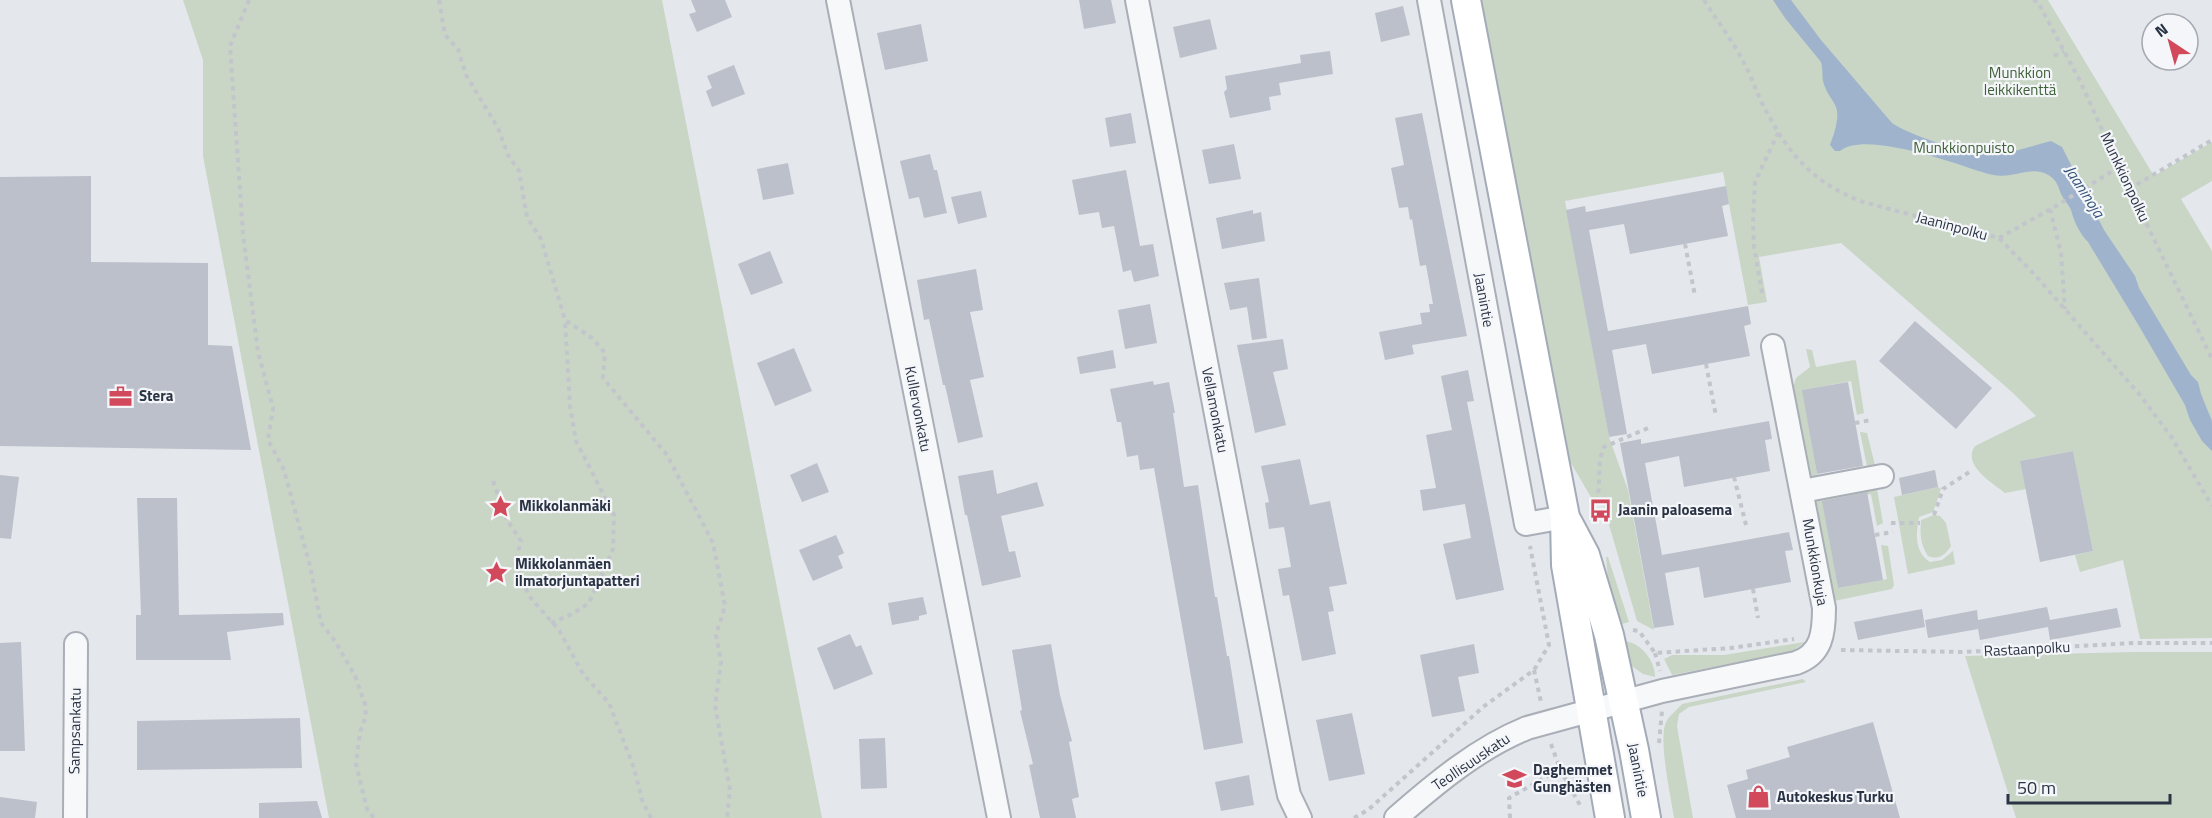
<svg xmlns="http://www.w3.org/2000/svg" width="2212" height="818" font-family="'Titillium Web',sans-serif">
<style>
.green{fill:#c9d6c5}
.water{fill:#9fb4cc}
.building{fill:#bbc0ca}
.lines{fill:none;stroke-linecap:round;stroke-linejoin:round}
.minor-casing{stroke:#a9aeb7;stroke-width:26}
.major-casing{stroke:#a3abb8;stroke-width:32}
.path{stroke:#c2c5cb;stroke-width:4;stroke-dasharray:4.5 4.5;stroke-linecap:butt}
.minor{stroke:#f7f8fa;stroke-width:22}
.major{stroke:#fff;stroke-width:28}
.labels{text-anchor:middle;stroke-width:4.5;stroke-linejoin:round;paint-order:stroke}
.park-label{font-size:15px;fill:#3f6138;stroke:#f4f6f9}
.street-label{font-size:15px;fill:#2b3445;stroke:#f4f6f9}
.poi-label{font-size:15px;font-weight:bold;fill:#2b3445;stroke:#f4f6f9;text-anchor:start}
.water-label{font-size:16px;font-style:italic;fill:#34527a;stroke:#f4f6f9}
</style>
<rect width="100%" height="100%" fill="#e4e7ec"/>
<!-- green -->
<g class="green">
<polygon points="183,0 662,0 822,818 329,818 203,156 203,60"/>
<path d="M1479,0H2048L2154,176L2212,142V181L2181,199L2212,251V638L2140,639L2123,560L2080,572L2075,555L2093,551L2073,451L2020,461L2026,489L2005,493C1991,482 1962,465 1975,446L2036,416L2013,393L1841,243L1759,257L1767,302L1748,305L1723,172L1565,201L1609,437L1628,490L1654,630L1637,621L1601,497L1592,499L1568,458Z"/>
<polygon points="1806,349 1812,350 1816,367 1854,360 1856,361 1864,413 1857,415 1851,381 1803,390 1817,475 1867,466 1860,432 1867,433 1875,465 1872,470 1812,484 1793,388 1796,378 1810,367"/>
<polygon points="1872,486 1877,489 1883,523 1877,526 1871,494 1823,503 1838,588 1887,579 1881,545 1888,546 1894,585 1892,589 1834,601 1814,496"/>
<path d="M1938,487L1941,489L1933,512L1919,517C1916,534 1914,552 1930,562L1942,560L1953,551L1955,564L1908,574L1894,497Z"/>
<path d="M1934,515L1940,516L1946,523L1951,546C1944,556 1939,560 1928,556C1920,544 1920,534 1921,520Z"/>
<polygon points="1606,557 1608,557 1629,622 1615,626 1611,614"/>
<path d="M1624,641C1641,643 1655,660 1655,677L1643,674L1629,664Z"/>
<polygon points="1805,642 1791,652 1672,675 1664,659 1672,655 1724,655"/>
<polygon points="2134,652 2212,652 2212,818 2016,818 1965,656"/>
<path d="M1803,679L1806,682L1689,707L1679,714L1677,726L1693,818H1674C1671,797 1658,740 1666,722C1670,715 1677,710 1682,704Z"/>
</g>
<!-- water -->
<path class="water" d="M1773,0H1791L1821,40L1892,123C1909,135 1969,155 1991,154C2010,154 2032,146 2051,141L2062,147L2104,230L2135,276L2139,288L2191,375L2198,382L2201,394L2212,421V451L2202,441L2190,420L2185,405L2139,326L2088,242C2079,233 2074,221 2071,210C2069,205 2064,200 2061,194C2058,186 2057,181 2050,176C2037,167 2023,173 2010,175C2000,177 1991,175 1982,172C1954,163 1864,130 1840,151H1835L1830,145C1834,134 1840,118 1836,107C1832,98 1826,93 1823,81C1822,75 1823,69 1821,62L1785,18Z"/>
<!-- building -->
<g class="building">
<polygon points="691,0 725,0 732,17 697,32 689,14 696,12"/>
<polygon points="1079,0 1111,0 1116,23 1084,29"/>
<polygon points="1403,6 1410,35 1381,42 1375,13"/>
<polygon points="1210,19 1217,49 1180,58 1173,27"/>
<polygon points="921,24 928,61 885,70 877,33"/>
<polygon points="1330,51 1333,74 1279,83 1281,95 1269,97 1271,110 1230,118 1224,92 1227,89 1225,76 1301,63 1300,55"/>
<polygon points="734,65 745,94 712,107 706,91 712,88 707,76"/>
<polygon points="1131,113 1136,143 1110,147 1105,118"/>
<polygon points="1422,113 1467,336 1412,345 1414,354 1385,360 1379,332 1422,324 1420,313 1430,312 1429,304 1433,304 1426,265 1420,266 1412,219 1410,220 1408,207 1399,208 1391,168 1404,165 1395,118"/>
<polygon points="1234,144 1241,179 1209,184 1202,150"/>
<polygon points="930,154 934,170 937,170 947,213 924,218 919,197 909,199 900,161"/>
<polygon points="788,163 794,194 763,200 757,169"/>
<polygon points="1126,170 1140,246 1153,244 1159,276 1134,282 1131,270 1123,272 1114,226 1102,228 1099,212 1079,215 1072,180"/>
<polygon points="91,176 91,262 208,263 208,345 232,346 251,450 0,446 0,177"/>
<polygon points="1726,186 1729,204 1722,206 1728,236 1630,254 1624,224 1589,230 1608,331 1748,306 1751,324 1744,326 1750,356 1652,374 1646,344 1612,350 1627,434 1609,437 1566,210 1585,206 1586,212"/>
<polygon points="981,191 987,217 958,224 951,197"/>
<polygon points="1253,210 1253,214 1261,212 1265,241 1222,249 1216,218"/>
<polygon points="770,251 783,283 751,295 738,264"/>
<polygon points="976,269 983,310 970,312 984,377 970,380 983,437 958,443 945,385 943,385 929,319 924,320 917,280"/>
<polygon points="1259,278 1267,338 1252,340 1247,307 1230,310 1224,283"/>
<polygon points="1150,304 1157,343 1125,349 1118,310"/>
<polygon points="1915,321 1992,388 1956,429 1879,361"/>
<polygon points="1283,339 1288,369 1273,372 1286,425 1255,433 1237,345"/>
<polygon points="794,348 812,391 775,406 757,363"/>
<polygon points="1113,350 1116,368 1080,374 1077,357"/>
<polygon points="1468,370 1474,401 1467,402 1504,590 1456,600 1443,544 1471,538 1465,504 1423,511 1420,490 1436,488 1426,435 1452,430 1441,376"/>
<polygon points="1153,381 1154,385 1169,382 1175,413 1173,413 1184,487 1198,485 1215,597 1217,597 1227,656 1229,656 1243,743 1204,750 1154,468 1140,470 1138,455 1127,457 1121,422 1117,422 1110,389"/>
<polygon points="1848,382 1863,466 1817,474 1802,390"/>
<polygon points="1769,421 1772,439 1765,440 1770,471 1684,487 1679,456 1645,463 1662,555 1789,532 1793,550 1785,551 1791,582 1704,598 1699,567 1665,573 1674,625 1654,628 1620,443 1641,439 1641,444"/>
<polygon points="2073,451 2093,551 2040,562 2020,461"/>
<polygon points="1300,459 1310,505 1330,501 1347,584 1329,587 1334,611 1328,612 1336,654 1302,661 1289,595 1283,596 1278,569 1291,567 1284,527 1269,529 1265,503 1269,502 1261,466"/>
<polygon points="817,463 829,492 802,502 790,475"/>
<polygon points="993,470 997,494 1037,482 1044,506 1001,516 1009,552 1015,551 1021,577 982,586 967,515 965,515 958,476"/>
<polygon points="1935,470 1938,487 1902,495 1899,478"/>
<polygon points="0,475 19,477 11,539 0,538"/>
<polygon points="1867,492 1883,580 1838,588 1822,501"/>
<polygon points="137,498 177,498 179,615 283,613 284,625 227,632 231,660 136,660 136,615 141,615"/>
<polygon points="836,535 844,553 838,556 843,568 813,581 799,550"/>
<polygon points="923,597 927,614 919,616 919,620 892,625 888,603"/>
<polygon points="2047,607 2050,620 2117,608 2121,627 2050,640 2048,627 1980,640 1978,629 1928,638 1925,620 1977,610 1978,620"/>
<polygon points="1922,609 1925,627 1858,640 1854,622"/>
<polygon points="850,634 856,647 861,645 873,674 834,690 817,648"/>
<polygon points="21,642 25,751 0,751 0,643"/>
<polygon points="1051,644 1060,695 1072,741 1069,742 1079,797 1072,799 1076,818 1040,818 1029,765 1033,764 1020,711 1022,710 1012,650"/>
<polygon points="1474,644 1479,673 1458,677 1465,711 1432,717 1420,655"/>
<polygon points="1352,713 1365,774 1329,781 1316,720"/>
<polygon points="300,718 302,768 137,770 137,721"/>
<polygon points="1873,722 1900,818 1736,818 1727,785 1748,779 1746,770 1790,757 1787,747"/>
<polygon points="885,738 887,788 861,789 859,739"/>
<polygon points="1249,775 1254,805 1221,811 1215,782"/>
<polygon points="0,797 37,802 35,818 0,818"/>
<polygon points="317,801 322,818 259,818 259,803"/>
</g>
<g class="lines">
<defs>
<g id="minor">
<polyline points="838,0 999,818"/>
<polyline points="1137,0 1285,776 1289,795 1300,818"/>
<polyline points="1429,0 1526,524 1565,517"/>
<polyline points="1802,491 1882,476"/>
<polyline points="75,818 76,644"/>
<path d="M1396,818C1436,783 1478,748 1527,728L1662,691L1796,663C1822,654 1824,633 1824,608L1773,346"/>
</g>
<g id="major">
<polyline points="1466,0 1565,517 1566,565 1610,818"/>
<polyline points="1568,523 1585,555 1609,635 1634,750 1646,818"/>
</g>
</defs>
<!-- minor casing -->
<use href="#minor" class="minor-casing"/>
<!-- major casing -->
<use href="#major" class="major-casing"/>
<!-- path -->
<g class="path">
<polyline points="249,0 230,46 243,234 258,352 273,408 268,440 284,470 310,566 321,623 335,641 355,676 365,704 366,716 360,732 356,764 367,809 374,818"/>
<polyline points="439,0 445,35 458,49 466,75 498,128 508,155 519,171 527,217 541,239 565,320 592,338 605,353 603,378 667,455 713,543 725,606 716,635 721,662 715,705 730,790 727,818"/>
<path d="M1704,0C1717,21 1733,41 1744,63C1751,75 1755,88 1761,101C1786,151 1810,182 1863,202L1999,238L2035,275L2140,395L2172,438L2212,506"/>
<polyline points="2033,0 2038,2 2081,83 2119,167 2212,359"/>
<polyline points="2054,56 2064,51"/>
<polyline points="2129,189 2212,140"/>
<polyline points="2050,209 2061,253 2065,309"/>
<polyline points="1999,238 2056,206 2119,167"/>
<polyline points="1685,244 1695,296"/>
<polyline points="1762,293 1754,246 1753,222 1755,182 1778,133"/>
<polyline points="1706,364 1716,416"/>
<polyline points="1855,423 1871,420"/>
<polyline points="1734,477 1746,525"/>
<polyline points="493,481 507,520 521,541 515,564 529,596 559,630 583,674 609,703 634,768 642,800 651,818"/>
<polyline points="1598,502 1600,459 1604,447 1648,428"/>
<polyline points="1934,515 1943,489 1971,471"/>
<polyline points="1891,523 1920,523"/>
<polyline points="1875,535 1893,532"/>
<polyline points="1753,589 1758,618"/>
<polyline points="551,623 572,614 589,603 613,549 614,515 576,441 570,406 565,321"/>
<polyline points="1633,630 1639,631 1655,653 1731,648 1794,639"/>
<polyline points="1841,650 1964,652 2135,643 2212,643"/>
<polyline points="1655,653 1660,671"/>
<polyline points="1534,670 1541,702"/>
<polyline points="1659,743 1662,711"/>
<polyline points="1551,744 1560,769 1581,807"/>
<polyline points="1354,818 1368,810 1483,707 1534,670 1549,645 1530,546"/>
<polyline points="1510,818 1509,798 1560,769"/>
</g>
<!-- minor -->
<use href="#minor" class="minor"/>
<!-- major -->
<use href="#major" class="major"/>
</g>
<!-- icons -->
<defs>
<symbol id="office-bare" viewBox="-9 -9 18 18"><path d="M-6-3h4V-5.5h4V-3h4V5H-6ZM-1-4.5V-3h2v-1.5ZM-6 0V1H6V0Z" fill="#d1495b" stroke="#f4f6f9" stroke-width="2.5" paint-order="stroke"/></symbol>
<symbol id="sight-bare" viewBox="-9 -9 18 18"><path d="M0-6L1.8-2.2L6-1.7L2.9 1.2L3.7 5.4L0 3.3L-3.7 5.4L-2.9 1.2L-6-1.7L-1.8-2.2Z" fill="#d1495b" stroke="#f4f6f9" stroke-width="2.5" paint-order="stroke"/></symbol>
<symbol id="bus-bare" viewBox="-9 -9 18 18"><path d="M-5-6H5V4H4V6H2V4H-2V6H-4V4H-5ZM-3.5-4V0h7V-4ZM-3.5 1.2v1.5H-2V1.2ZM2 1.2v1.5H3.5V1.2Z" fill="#d1495b" stroke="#f4f6f9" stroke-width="2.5" paint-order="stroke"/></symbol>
<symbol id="school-bare" viewBox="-9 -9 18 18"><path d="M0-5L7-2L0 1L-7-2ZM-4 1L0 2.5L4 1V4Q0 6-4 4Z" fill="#d1495b" stroke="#f4f6f9" stroke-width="2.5" paint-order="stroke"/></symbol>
<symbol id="shop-bare" viewBox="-9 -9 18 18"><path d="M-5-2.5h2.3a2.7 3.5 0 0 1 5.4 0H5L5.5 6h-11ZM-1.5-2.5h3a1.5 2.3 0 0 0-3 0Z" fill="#d1495b" stroke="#f4f6f9" stroke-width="2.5" paint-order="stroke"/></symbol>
</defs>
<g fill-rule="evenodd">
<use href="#office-bare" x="104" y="380" width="33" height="33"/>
<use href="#sight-bare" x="484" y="490" width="33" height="33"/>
<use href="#bus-bare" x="1584" y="494" width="33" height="33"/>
<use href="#sight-bare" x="480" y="556" width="33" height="33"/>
<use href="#school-bare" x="1498" y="762" width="33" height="33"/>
<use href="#shop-bare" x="1742" y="780" width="33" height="33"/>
</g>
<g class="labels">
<!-- park labels -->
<g class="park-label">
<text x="2020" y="78">Munkkion<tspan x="2020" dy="17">leikkikenttä</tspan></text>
<text x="1964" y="153">Munkkionpuisto</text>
</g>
<!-- street labels -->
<g class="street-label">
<text transform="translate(2125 177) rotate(65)" y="5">Munkkionpolku</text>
<text transform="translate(1952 226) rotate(15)" y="5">Jaaninpolku</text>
<text transform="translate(1484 300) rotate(80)" y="5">Jaanintie</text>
<text transform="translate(918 409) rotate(79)" y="5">Kullervonkatu</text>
<text transform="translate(1215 410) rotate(79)" y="5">Vellamonkatu</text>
<text transform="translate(1815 562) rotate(80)" y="5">Munkkionkuja</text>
<text transform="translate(2027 649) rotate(-3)" y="5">Rastaanpolku</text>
<text transform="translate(75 731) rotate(-89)" y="5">Sampsankatu</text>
<text transform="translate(1471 762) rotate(-34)" y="5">Teollisuuskatu</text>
<text transform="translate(1638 770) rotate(79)" y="5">Jaanintie</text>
</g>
<!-- poi labels -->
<g class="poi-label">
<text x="139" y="401">Stera</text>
<text x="519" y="511">Mikkolanmäki</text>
<text x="1618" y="515">Jaanin paloasema</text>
<text x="515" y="569">Mikkolanmäen<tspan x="515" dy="17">ilmatorjuntapatteri</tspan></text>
<text x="1533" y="775">Daghemmet<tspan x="1533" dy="17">Gunghästen</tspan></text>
<text x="1777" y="802">Autokeskus Turku</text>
</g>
<!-- water labels -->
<g class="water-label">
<text transform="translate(2085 191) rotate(57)" y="6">Jaaninoja</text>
</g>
</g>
<!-- north arrow -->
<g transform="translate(2170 42) rotate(324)"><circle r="28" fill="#f4f6f9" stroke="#a4a8b1" stroke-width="1.5"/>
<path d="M0-4.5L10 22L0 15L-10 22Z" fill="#d1495b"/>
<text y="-9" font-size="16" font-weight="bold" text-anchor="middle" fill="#2b3445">N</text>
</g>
<!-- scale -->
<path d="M2008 794v9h162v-9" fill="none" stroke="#2b3445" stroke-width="3"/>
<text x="2017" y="794" font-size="18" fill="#2b3445" stroke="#f4f6f9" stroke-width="4.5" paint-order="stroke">50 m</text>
</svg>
